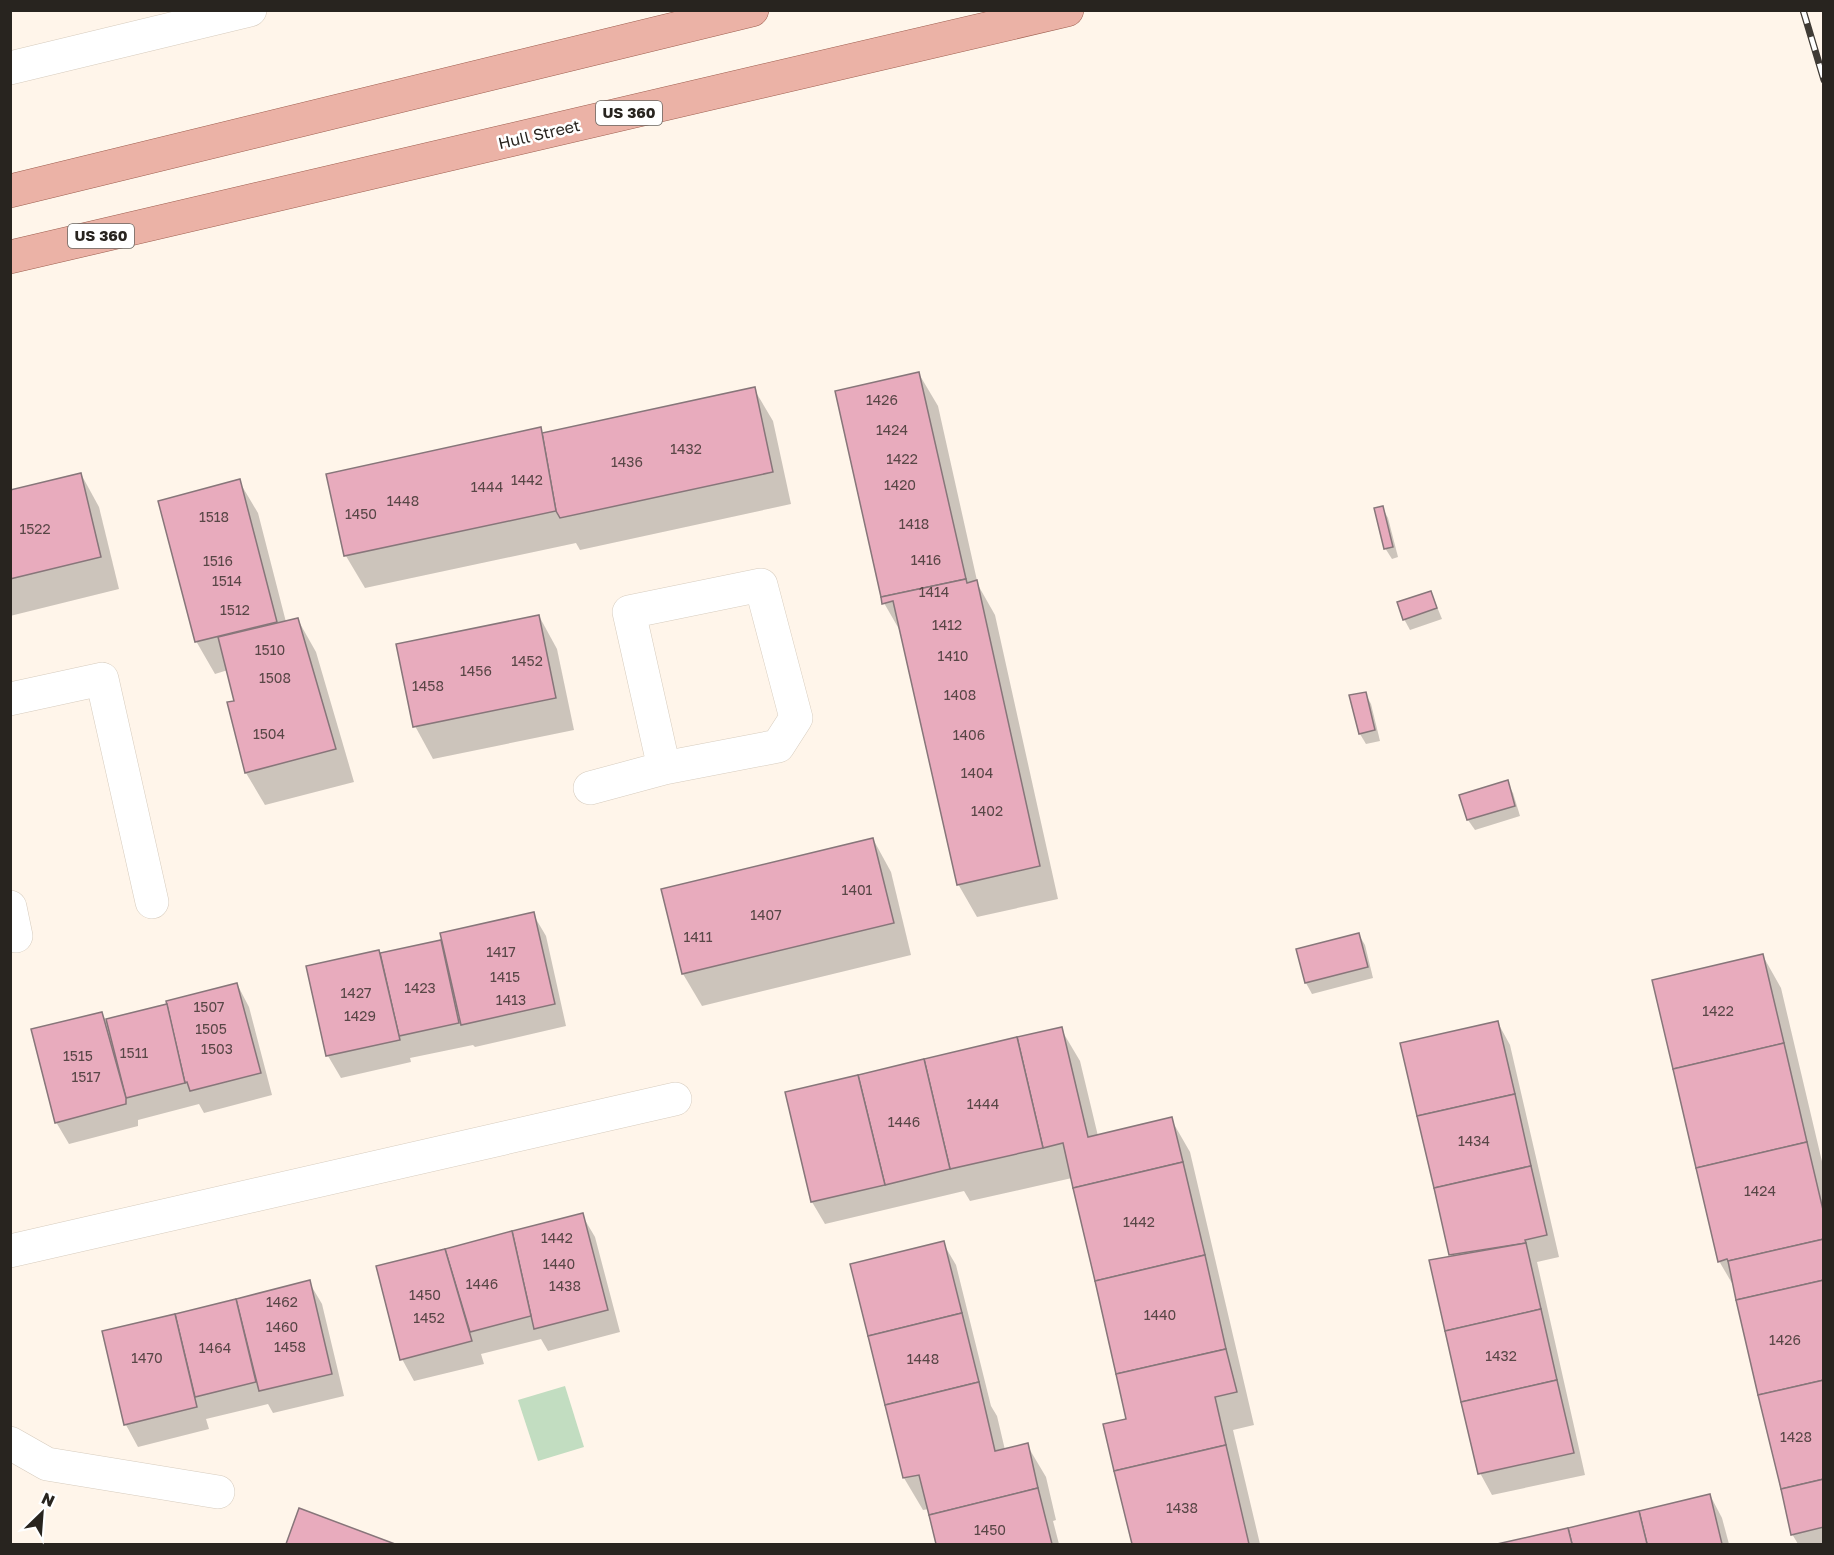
<svg xmlns="http://www.w3.org/2000/svg" width="1834" height="1555" font-family="'Golos Text',sans-serif">
<style>
.green{fill:#c2ddc1}
.shadow{fill:#0003}
.building{fill:#e8abbd;stroke:#87767a;stroke-width:1.5}
.lines{fill:none;stroke-linecap:round;stroke-linejoin:round}
.minor-casing{stroke:#d7ccbe;stroke-width:34}
.major-casing{stroke:#9e5f50;stroke-width:34}
.minor{stroke:#fff;stroke-width:33}
.major{stroke:#ebb2a6;stroke-width:33}
.rail-casing{stroke:#403b35;stroke-width:7}
.rail{stroke:#fff;stroke-width:4.5;stroke-dasharray:14;stroke-linecap:butt}
.labels{text-anchor:middle;stroke-width:5;stroke-linejoin:round;paint-order:stroke}
.number-label{font-size:14px;fill:#584646}
.shield{fill:#fff;stroke:#686662;stroke-width:1.5}
.shield-label{font-size:15px;font-weight:bold;fill:#28241f}
.street-label{font-size:16px;fill:#28241f;stroke:#fff}
</style>
<rect width="100%" height="100%" fill="#fff5ea"/>
<!-- green -->
<polygon class="green" points="565,1386 584,1447 538,1461 518,1400"/>
<!-- shadow -->
<g class="shadow">
<polygon points="919,374 938,406 978,585 995,615 1058,899 977,917 958,884 903,636 884,603"/>
<polygon points="754,389 773,421 791,504 580,550 576,543 365,588 346,556 328,475 540,429 543,434"/>
<polygon points="81,474 99,507 119,589 10,616 10,491"/>
<polygon points="239,481 258,513 286,622 298,620 316,652 354,782 265,805 246,773 236,702 228,670 215,674 196,641"/>
<polygon points="1382,507 1388,518 1398,557 1392,559 1385,548"/>
<polygon points="1431,592 1442,619 1410,630 1404,619"/>
<polygon points="539,616 557,649 574,730 433,759 415,726"/>
<polygon points="1365,693 1371,704 1380,741 1366,744 1360,734 1351,696"/>
<polygon points="1507,782 1513,793 1520,816 1475,830 1468,820 1461,796"/>
<polygon points="873,839 891,872 911,955 702,1006 683,974 663,890"/>
<polygon points="533,914 546,936 566,1026 475,1047 473,1045 410,1058 411,1062 341,1078 328,1056 308,968 379,952 380,955 443,941"/>
<polygon points="1359,935 1365,945 1373,978 1312,994 1306,983 1298,950"/>
<polygon points="1763,956 1781,988 1824,1170 1824,1544 1798,1544 1792,1534 1736,1290 1719,1261"/>
<polygon points="237,984 249,1007 272,1095 204,1113 199,1104 138,1120 138,1126 69,1144 56,1122 102,1013 106,1021"/>
<polygon points="1498,1023 1510,1045 1559,1257 1537,1262 1585,1475 1492,1495 1480,1473 1451,1256 1402,1044"/>
<polygon points="1061,1029 1080,1061 1098,1136 1171,1119 1190,1152 1254,1425 1233,1430 1260,1544 1133,1544 1105,1425 1128,1420 1072,1178 970,1201 964,1191 825,1224 812,1202 787,1093"/>
<polygon points="582,1215 595,1237 620,1332 548,1351 541,1339 481,1354 484,1364 414,1381 402,1359 378,1267"/>
<polygon points="943,1243 956,1265 991,1406 997,1416 1005,1450 1027,1445 1046,1477 1056,1520 1053,1521 1059,1544 938,1544 929,1509 923,1510 904,1478"/>
<polygon points="309,1282 322,1304 344,1396 273,1413 268,1404 206,1419 209,1429 138,1447 126,1425 104,1332"/>
<polygon points="1710,1495 1722,1518 1729,1544 1503,1544"/>
<polygon points="300,1510 391,1544 287,1544"/>
</g>
<!-- building -->
<g class="building">
<polygon points="919,372 966,579 881,597 835,391"/>
<polygon points="755,387 773,472 560,518 556,511 542,433"/>
<polygon points="541,427 556,511 344,556 326,474"/>
<polygon points="81,473 101,557 10,579 10,490"/>
<polygon points="240,479 277,622 195,642 158,501"/>
<polygon points="1383,506 1393,547 1384,549 1374,508"/>
<polygon points="966,579 967,583 977,580 1040,866 957,885 893,601 882,604 881,597"/>
<polygon points="1431,591 1437,608 1403,620 1397,602"/>
<polygon points="539,615 556,698 413,727 396,644"/>
<polygon points="298,618 336,749 245,773 227,702 234,701 218,637"/>
<polygon points="1366,692 1375,730 1359,734 1349,695"/>
<polygon points="1508,780 1515,806 1467,820 1459,795"/>
<polygon points="873,838 894,923 682,974 661,889"/>
<polygon points="534,912 555,1004 461,1025 440,933"/>
<polygon points="1359,933 1368,967 1305,983 1296,949"/>
<polygon points="441,940 459,1023 399,1036 380,953"/>
<polygon points="379,950 400,1040 326,1056 306,966"/>
<polygon points="1763,954 1784,1043 1673,1069 1652,980"/>
<polygon points="237,983 261,1073 190,1091 187,1082 185,1083 166,1001"/>
<polygon points="167,1004 185,1083 126,1098 106,1019"/>
<polygon points="102,1012 126,1098 126,1104 55,1123 31,1029"/>
<polygon points="1498,1021 1515,1094 1417,1116 1400,1043"/>
<polygon points="1062,1027 1088,1137 1172,1117 1183,1162 1073,1188 1063,1143 1043,1148 1017,1037"/>
<polygon points="1017,1037 1043,1148 950,1169 924,1059"/>
<polygon points="1784,1043 1807,1142 1696,1168 1673,1069"/>
<polygon points="924,1059 950,1169 885,1185 858,1075"/>
<polygon points="858,1075 885,1185 811,1202 785,1092"/>
<polygon points="1515,1094 1531,1166 1434,1188 1417,1116"/>
<polygon points="1807,1142 1824,1214 1824,1239 1728,1261 1727,1259 1718,1262 1696,1168"/>
<polygon points="1183,1162 1205,1255 1095,1281 1073,1188"/>
<polygon points="1531,1166 1547,1235 1525,1240 1526,1243 1449,1255 1434,1188"/>
<polygon points="583,1213 608,1310 534,1329 512,1231"/>
<polygon points="512,1231 531,1316 470,1332 445,1249"/>
<polygon points="1824,1239 1824,1280 1736,1300 1728,1261"/>
<polygon points="944,1241 962,1313 868,1336 850,1264"/>
<polygon points="1526,1243 1541,1309 1445,1331 1429,1260"/>
<polygon points="445,1249 472,1341 400,1360 376,1266"/>
<polygon points="1205,1255 1226,1349 1116,1374 1095,1281"/>
<polygon points="310,1280 332,1374 259,1391 236,1299"/>
<polygon points="1824,1280 1824,1380 1758,1395 1736,1300"/>
<polygon points="236,1299 256,1382 195,1397 175,1314"/>
<polygon points="1541,1309 1557,1380 1461,1402 1445,1331"/>
<polygon points="962,1313 979,1382 885,1405 868,1336"/>
<polygon points="175,1314 197,1407 124,1425 102,1331"/>
<polygon points="1226,1349 1237,1392 1215,1397 1226,1445 1114,1471 1103,1424 1126,1419 1116,1374"/>
<polygon points="1557,1380 1574,1453 1478,1474 1461,1402"/>
<polygon points="1824,1380 1824,1479 1781,1489 1758,1395"/>
<polygon points="979,1382 995,1451 1028,1443 1038,1488 929,1515 919,1475 903,1478 885,1405"/>
<polygon points="1226,1445 1249,1544 1132,1544 1114,1471"/>
<polygon points="1824,1479 1824,1527 1791,1535 1781,1489"/>
<polygon points="1038,1488 1052,1544 936,1544 929,1515"/>
<polygon points="1710,1494 1722,1544 1647,1544 1639,1511"/>
<polygon points="299,1508 395,1544 286,1544"/>
<polygon points="1639,1511 1647,1544 1572,1544 1568,1528"/>
<polygon points="1568,1528 1572,1544 1497,1544"/>
</g>
<g class="lines">
<defs>
<g id="minor">
<polyline points="10,68 250,10"/>
<polyline points="10,699 102,679 152,902"/>
<polyline points="590,788 664,768 778,746 796,718 761,585 629,612 664,768"/>
<polyline points="10,907 16,936"/>
<polyline points="10,1251 675,1099"/>
<polyline points="10,1443 47,1464 218,1492"/>
</g>
<g id="major">
<polyline points="10,191 752,10"/>
<polyline points="10,257 1067,10"/>
</g>
</defs>
<!-- minor casing -->
<use href="#minor" class="minor-casing"/>
<!-- major casing -->
<use href="#major" class="major-casing"/>
<!-- minor -->
<use href="#minor" class="minor"/>
<!-- major -->
<use href="#major" class="major"/>
<defs>
<polyline id="rail" points="1803,10 1824,80"/>
</defs>
<!-- rail casing -->
<use href="#rail" class="rail-casing"/>
<!-- rail -->
<use href="#rail" class="rail"/>
</g>
<g class="labels">
<!-- number labels -->
<g class="number-label">
<text x="882" y="405">1426</text>
<text x="892" y="435">1424</text>
<text x="686" y="454">1432</text>
<text x="902" y="464">1422</text>
<text x="627" y="467">1436</text>
<text x="527" y="485">1442</text>
<text x="900" y="490">1420</text>
<text x="487" y="492">1444</text>
<text x="403" y="506">1448</text>
<text x="361" y="519">1450</text>
<text x="214" y="522">1518</text>
<text x="914" y="529">1418</text>
<text x="35" y="534">1522</text>
<text x="926" y="565">1416</text>
<text x="218" y="566">1516</text>
<text x="227" y="586">1514</text>
<text x="934" y="597">1414</text>
<text x="235" y="615">1512</text>
<text x="947" y="630">1412</text>
<text x="270" y="655">1510</text>
<text x="953" y="661">1410</text>
<text x="527" y="666">1452</text>
<text x="476" y="676">1456</text>
<text x="275" y="683">1508</text>
<text x="428" y="691">1458</text>
<text x="960" y="700">1408</text>
<text x="269" y="739">1504</text>
<text x="969" y="740">1406</text>
<text x="977" y="778">1404</text>
<text x="987" y="816">1402</text>
<text x="857" y="895">1401</text>
<text x="766" y="920">1407</text>
<text x="698" y="942">1411</text>
<text x="501" y="957">1417</text>
<text x="505" y="982">1415</text>
<text x="420" y="993">1423</text>
<text x="356" y="998">1427</text>
<text x="511" y="1005">1413</text>
<text x="209" y="1012">1507</text>
<text x="1718" y="1016">1422</text>
<text x="360" y="1021">1429</text>
<text x="211" y="1034">1505</text>
<text x="217" y="1054">1503</text>
<text x="134" y="1058">1511</text>
<text x="78" y="1061">1515</text>
<text x="86" y="1082">1517</text>
<text x="983" y="1109">1444</text>
<text x="904" y="1127">1446</text>
<text x="1474" y="1146">1434</text>
<text x="1760" y="1196">1424</text>
<text x="1139" y="1227">1442</text>
<text x="557" y="1243">1442</text>
<text x="559" y="1269">1440</text>
<text x="482" y="1289">1446</text>
<text x="565" y="1291">1438</text>
<text x="425" y="1300">1450</text>
<text x="282" y="1307">1462</text>
<text x="1160" y="1320">1440</text>
<text x="429" y="1323">1452</text>
<text x="282" y="1332">1460</text>
<text x="1785" y="1345">1426</text>
<text x="290" y="1352">1458</text>
<text x="215" y="1353">1464</text>
<text x="1501" y="1361">1432</text>
<text x="147" y="1363">1470</text>
<text x="923" y="1364">1448</text>
<text x="1796" y="1442">1428</text>
<text x="1182" y="1513">1438</text>
<text x="990" y="1535">1450</text>
</g>
<!-- shield labels -->
<g class="shield">
<rect x="596" y="101" width="66" height="24" rx="4.5"/>
<rect x="68" y="224" width="66" height="24" rx="4.5"/>
</g>
<g class="shield-label">
<text x="629" y="118">US 360</text>
<text x="101" y="241">US 360</text>
</g>
<!-- street labels -->
<g class="street-label">
<text transform="translate(539 134) rotate(-13)" y="6">Hull Street</text>
</g>
</g>
<!-- border -->
<rect width="1834" height="1555" fill="none" stroke="#28241f" stroke-width="24"/>
<!-- north arrow -->
<g transform="translate(42 1513) rotate(25)" stroke="#ffffff" stroke-width="4.5" paint-order="stroke">
<path d="M0-4.5L10 22L0 15L-10 22Z" fill="#28241f"/>
<text y="-9" font-size="16" font-weight="bold" text-anchor="middle" fill="#28241f">N</text>
</g>
</svg>
